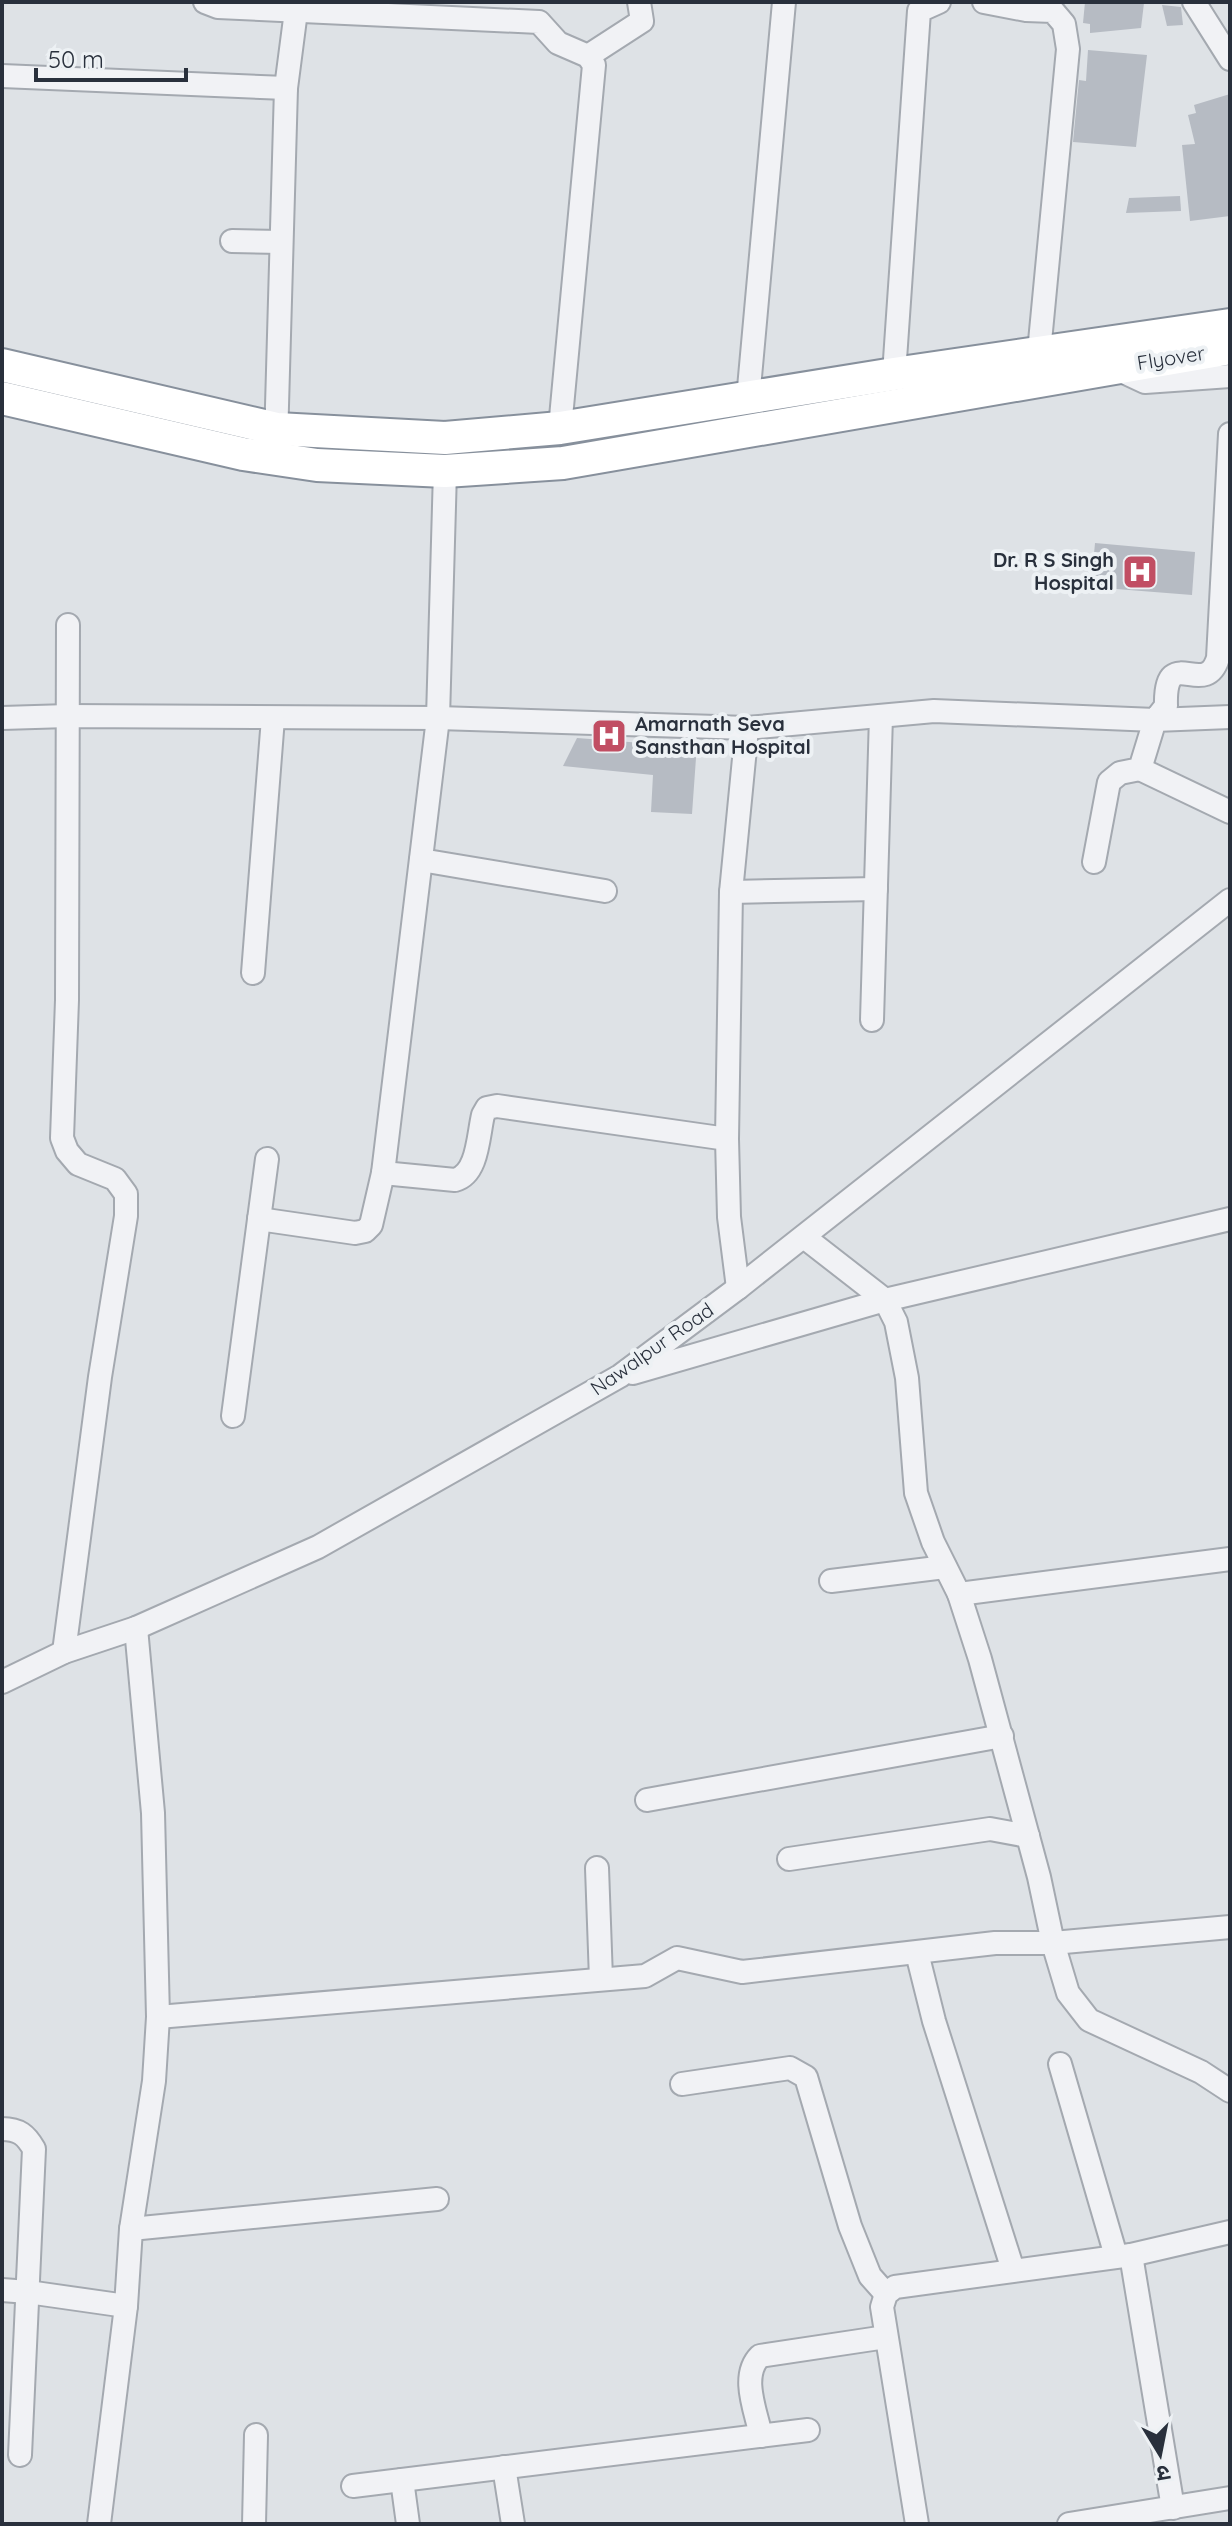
<svg xmlns="http://www.w3.org/2000/svg" width="1232" height="2526" font-family="Quicksand,'Noto Sans Devanagari',sans-serif">
<style>
.building{fill:#b6bbc3}
.lines{fill:none;stroke-linecap:round;stroke-linejoin:round}
.minor-casing{stroke:#a4a9b0;stroke-width:26}
.highway-casing{stroke:#87909c;stroke-width:36}
.minor{stroke:#f1f2f5;stroke-width:22}
.highway{stroke:#fff;stroke-width:32}
.labels{text-anchor:middle;stroke-width:8;stroke-linejoin:round;paint-order:stroke}
.street-label{font-size:20px;fill:#29303c;stroke:#edf1f4}
.poi-label{font-size:20px;font-weight:bold;fill:#29303c;stroke:#edf1f4;text-anchor:end}
</style>
<rect width="100%" height="100%" fill="#dee2e6"/>
<!-- building -->
<g class="building">
<polygon points="1085,2 1144,3 1141,28 1090,33 1090,24 1083,23"/>
<polygon points="1162,5 1181,7 1183,25 1167,26"/>
<polygon points="1088,50 1147,55 1136,147 1073,142 1079,80 1086,81"/>
<polygon points="1230,94 1230,216 1190,221 1182,145 1195,144 1188,115 1196,113 1194,105"/>
<polygon points="1180,196 1181,211 1126,213 1129,198"/>
<polygon points="1095,543 1195,552 1192,595 1091,587"/>
<polygon points="577,738 655,744 655,742 697,744 692,814 651,812 653,775 563,766"/>
</g>
<g class="lines">
<defs>
<g id="minor">
<polyline points="205,2 218,7 539,22 558,43 588,56 594,65 560,428"/>
<polyline points="984,2 1026,10 1053,11 1064,24 1068,49 1039,352"/>
<polyline points="1194,2 1230,59"/>
<polyline points="588,56 642,21 639,2"/>
<polyline points="2,76 286,88"/>
<polyline points="232,241 281,242"/>
<polyline points="1115,368 1145,382 1230,376"/>
<polyline points="894,374 919,11 939,2"/>
<polyline points="748,399 784,2"/>
<polyline points="276,441 286,88 296,11"/>
<polyline points="2,718 68,716 438,718 747,728 731,892 727,1139"/>
<path d="M747,728L934,711L1155,720L1166,706C1164,641 1205,701 1218,658L1230,434"/>
<polyline points="1140,769 1230,812"/>
<polyline points="421,860 605,891"/>
<polyline points="1094,862 1109,782 1120,773 1140,769 1155,720 1230,717"/>
<polyline points="731,892 876,889"/>
<polyline points="253,973 273,718"/>
<polyline points="872,1020 881,716"/>
<path d="M383,1173L455,1180C478,1174 478,1136 483,1115L487,1108L497,1106L727,1139L729,1217L738,1288"/>
<polyline points="259,1219 355,1233 365,1231 371,1225 383,1173 438,718 445,471"/>
<polyline points="804,1237 885,1300 896,1322 907,1378 916,1493 933,1542 959,1594 980,1659 1039,1877 1053,1943 1068,1993 1089,2020 1201,2072 1230,2091"/>
<polyline points="633,1373 885,1300 1230,1219"/>
<polyline points="233,1416 267,1159"/>
<polyline points="831,1581 945,1567"/>
<polyline points="959,1594 1230,1559"/>
<polyline points="64,1652 100,1377 126,1216 126,1194 115,1179 78,1164 67,1151 62,1138 67,1000 68,625"/>
<polyline points="2,1682 64,1652 136,1628 318,1547 620,1376 738,1288 1230,900"/>
<polyline points="647,1800 1002,1736"/>
<polyline points="789,1859 990,1829 1028,1836"/>
<polyline points="597,1868 601,1979"/>
<polyline points="917,1953 934,2021 1013,2270"/>
<polyline points="158,2017 645,1976 677,1958 742,1972 995,1943 1053,1943 1230,1927"/>
<polyline points="1060,2064 1116,2256"/>
<polyline points="682,2084 790,2068 806,2077 850,2226 870,2276 886,2294"/>
<path d="M2,2129C19,2129 26,2135 34,2149L20,2455"/>
<polyline points="131,2229 437,2199"/>
<polyline points="1131,2255 1173,2508"/>
<polyline points="2,2290 28,2292 126,2306"/>
<path d="M761,2436C756,2411 740,2376 760,2356L886,2337"/>
<polyline points="504,2467 513,2524"/>
<polyline points="402,2480 408,2524"/>
<polyline points="353,2486 808,2430"/>
<polyline points="99,2524 126,2306 131,2229 154,2081 158,2017 153,1813 136,1628"/>
<polyline points="254,2524 256,2435"/>
<polyline points="917,2524 882,2307 886,2294 895,2287 1131,2255 1230,2232"/>
<polyline points="1069,2524 1230,2498"/>
</g>
<g id="highway">
<polyline points="2,365 277,429 445,438 560,428 894,374 1230,325"/>
<polyline points="2,398 243,454 317,465 445,471 563,463 1230,348"/>
</g>
</defs>
<!-- minor casing -->
<use href="#minor" class="minor-casing"/>
<!-- highway casing -->
<use href="#highway" class="highway-casing"/>
<!-- minor -->
<use href="#minor" class="minor"/>
<!-- highway -->
<use href="#highway" class="highway"/>
</g>
<!-- icons -->
<defs>
<symbol id="hospital-square" viewBox="-11 -11 22 22"><rect x="-9" y="-9" width="18" height="18" rx="4" fill="#c14e63" stroke="#edf1f4"/><path d="M-5-5h3v3.5h4V-5h3V5h-3V1.5h-4V5h-3Z" fill="#fff"/></symbol>
</defs>
<g fill-rule="evenodd">
<use href="#hospital-square" x="1120" y="552" width="40" height="40"/>
<use href="#hospital-square" x="589" y="716" width="40" height="40"/>
</g>
<g class="labels">
<!-- street labels -->
<g class="street-label">
<text transform="translate(1171 358) rotate(-9)" y="7">Flyover</text>
<text transform="translate(652 1349) rotate(-35)" y="7">Nawalpur Road</text>
</g>
<!-- poi labels -->
<g class="poi-label">
<text x="1114" y="567">Dr. R S Singh<tspan x="1114" dy="23">Hospital</tspan></text>
<text x="635" y="731" text-anchor="start">Amarnath Seva<tspan x="635" dy="23">Sansthan Hospital</tspan></text>
</g>
</g>
<!-- border -->
<rect width="1232" height="2526" fill="none" stroke="#29303c" stroke-width="8"/>
<!-- north arrow -->
<g transform="translate(1160 2454) rotate(170)" stroke="#edf1f4" stroke-width="6" paint-order="stroke">
<path d="M0-6L14 30L0 20L-14 30Z" fill="#29303c"/>
<text y="-12" font-size="22" font-weight="bold" text-anchor="middle" fill="#29303c">उ</text>
</g>
<!-- scale -->
<path d="M36 68v12h150v-12" fill="none" stroke="#29303c" stroke-width="4"/>
<text x="48" y="68" font-size="24" fill="#29303c" stroke="#edf1f4" stroke-width="6" paint-order="stroke">50 m</text>
</svg>
